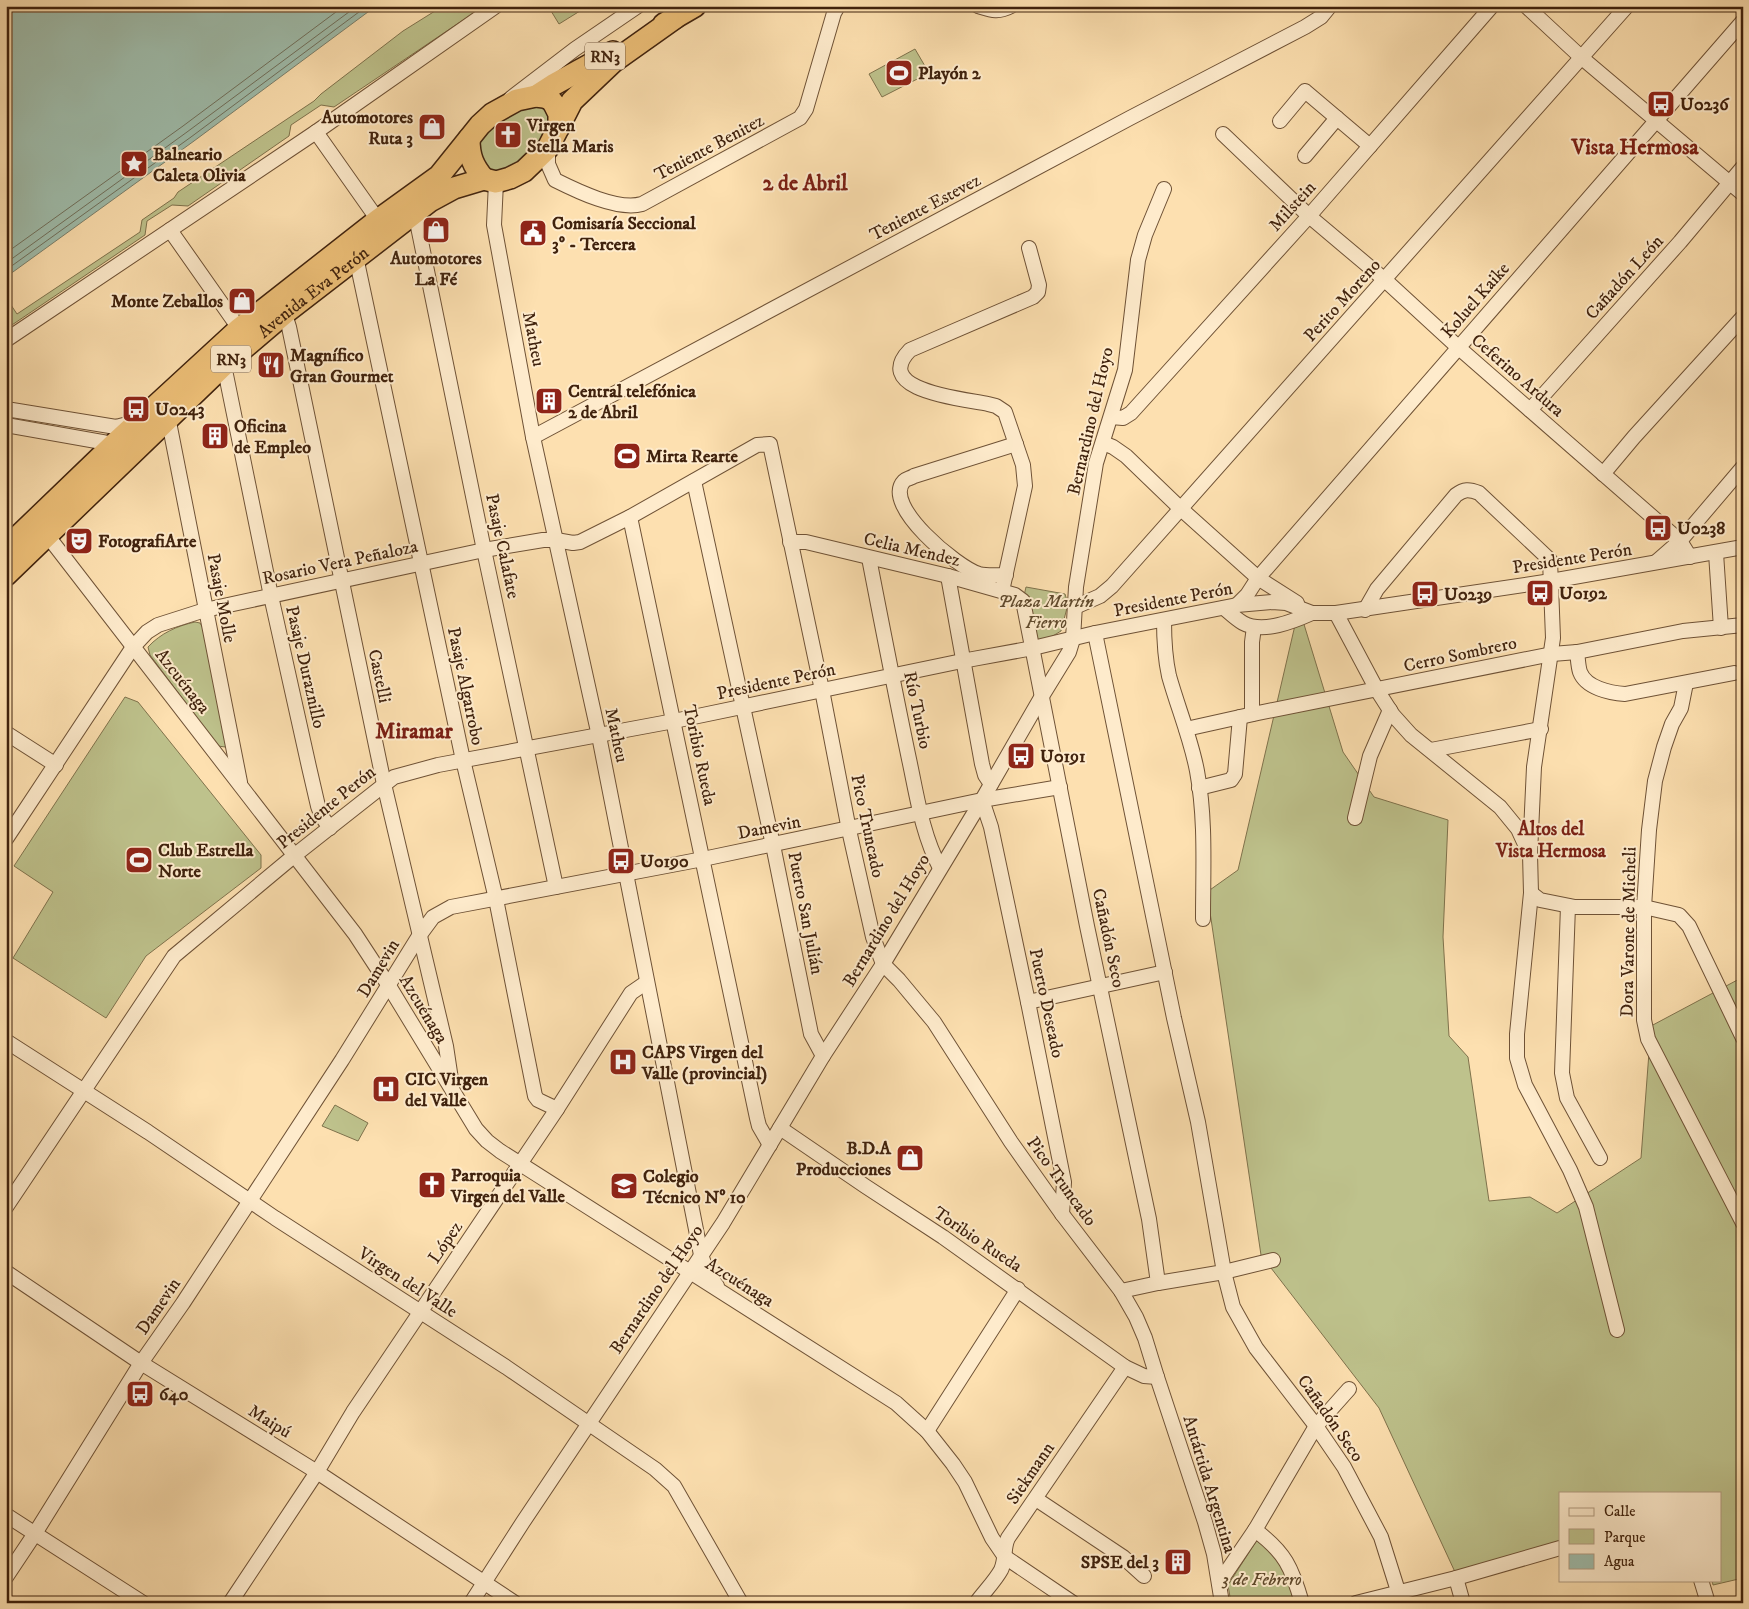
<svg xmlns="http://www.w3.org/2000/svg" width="1749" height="1609" font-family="'IM FELL DW Pica',serif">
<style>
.green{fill:#bec28c;stroke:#7f724c}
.water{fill:#9fbdac;stroke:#797f6c}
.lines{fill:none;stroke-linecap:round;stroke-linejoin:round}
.shore{stroke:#70705c;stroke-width:1}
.minor-casing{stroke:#6f5236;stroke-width:16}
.highway-casing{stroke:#40220d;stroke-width:24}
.minor{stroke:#feebcc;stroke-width:14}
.highway{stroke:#eec078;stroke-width:21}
.labels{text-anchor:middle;stroke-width:4;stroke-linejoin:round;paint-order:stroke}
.shield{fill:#feebcc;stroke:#795e46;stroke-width:1}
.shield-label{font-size:16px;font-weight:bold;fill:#40220d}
.poi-label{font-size:18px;font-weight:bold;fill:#40220d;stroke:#feebcc;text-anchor:start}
.street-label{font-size:18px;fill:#40220d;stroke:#feebcc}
.park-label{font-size:18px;font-style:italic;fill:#604a2d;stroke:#feebcc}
.neighbourhood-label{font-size:19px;font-weight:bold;fill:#7a1f14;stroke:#feebcc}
.district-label{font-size:22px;font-weight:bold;fill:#7a1f14;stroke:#feebcc}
</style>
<rect width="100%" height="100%" fill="#fde0b0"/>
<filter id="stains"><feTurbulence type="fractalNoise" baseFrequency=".004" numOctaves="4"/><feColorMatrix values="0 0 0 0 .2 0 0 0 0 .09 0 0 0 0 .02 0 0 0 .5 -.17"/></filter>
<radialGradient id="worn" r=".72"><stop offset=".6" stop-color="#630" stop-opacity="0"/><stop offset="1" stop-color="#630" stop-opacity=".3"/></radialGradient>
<!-- green -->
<g class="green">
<polygon points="443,6 484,6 334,107 321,105 291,125 289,136 188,206 172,205 147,221 145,235 6,329 6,321 11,318 6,310 9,302 17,314 140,232 142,220 174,198 178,192 314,101 321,94 403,31"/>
<polygon points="548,6 588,6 559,24"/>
<polygon points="915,49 929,73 882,97 869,74"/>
<path d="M542,103L554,122C534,150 528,168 490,172C486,166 478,155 477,148C475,127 526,107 542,103Z"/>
<polygon points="1026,587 1065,594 1068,604 1061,631 1033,648 1023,600"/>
<polygon points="1299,608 1343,752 1374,797 1448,820 1443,937 1449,1036 1468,1057 1489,1201 1530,1197 1557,1213 1641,1158 1651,1026 1743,977 1743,1578 1713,1585 1712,1580 1720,1580 1720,1493 1560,1493 1560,1541 1455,1572 1379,1408 1261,1255 1207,892 1238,870"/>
<path d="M195,622L200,623L204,630L227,741L225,747L218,746L214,741L150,655L148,647C161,633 177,626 195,622Z"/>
<polygon points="125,697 138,702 261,855 261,868 146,956 106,1018 13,958 53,892 14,866"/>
<polygon points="335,1105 368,1123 358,1141 322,1126"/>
<path d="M1257,1540C1283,1559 1286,1574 1296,1603H1231L1228,1585Z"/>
</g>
<!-- water -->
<polygon class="water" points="6,6 376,6 194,141 6,277"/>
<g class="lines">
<!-- shore -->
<g class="shore">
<polyline points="6,253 183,126 344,6"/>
<polyline points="6,263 187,132 357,6"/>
<polyline points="6,270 191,137 367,6"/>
</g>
<defs>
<g id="minor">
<path d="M978,6C991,10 998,13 1011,6"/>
<polyline points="1526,6 1582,58 1743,194"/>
<polyline points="511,98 575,49 638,6"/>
<polyline points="1280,121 1305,91 1370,146"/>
<polyline points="316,132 378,220"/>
<polyline points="1223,134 1309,216 1385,280 1459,348 1680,541 1690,557"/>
<path d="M548,148V164L555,180C577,191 618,211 642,204L800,118L806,109L834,13L838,6"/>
<polyline points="1305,156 1337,118"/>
<polyline points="496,182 494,225 533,437 599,736 701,1255 708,1274 717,1286"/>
<polyline points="415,212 484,550 556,887"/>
<polyline points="170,230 243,334"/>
<polyline points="356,257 463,760 496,899 535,1096 538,1100 557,1109"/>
<polyline points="283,308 289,327 384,784 446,1046 452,1086"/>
<polyline points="6,340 316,132 496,6"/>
<polyline points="224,365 271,596 309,767 318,806 322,817 330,828"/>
<polyline points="6,409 116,427 135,422"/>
<polyline points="1530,410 1680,242 1743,167"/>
<polyline points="168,417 240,782"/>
<polyline points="1111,417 1123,418 1131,413 1309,216 1492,6"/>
<polyline points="6,425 119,445"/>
<polyline points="533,437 1130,118 1305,27 1321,17 1330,6"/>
<polyline points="1103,443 1113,447 1126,456 1180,508 1258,578 1297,603"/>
<polyline points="1603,474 1634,437 1743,317"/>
<polyline points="694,481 773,845 811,1034 823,1056"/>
<polyline points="630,517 757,1118 759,1126 770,1145"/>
<polyline points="47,535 355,934 389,986 476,1129 487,1141 500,1151 896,1403 927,1431 953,1464 965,1482 992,1538 1005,1557 1073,1603"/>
<polyline points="790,542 806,542 948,576 1015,595 1023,601 1087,926 1149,1219 1158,1283"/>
<polyline points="1716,553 1721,628"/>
<path d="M869,558C882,625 895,692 909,759C917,796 922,834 940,868"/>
<polyline points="1656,562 1680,541 1743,467"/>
<path d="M1006,575C997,575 987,576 979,574C958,568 881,505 904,481C906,479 911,478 914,476L1016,444"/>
<polyline points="948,576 982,764 985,775 991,784"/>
<path d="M1002,591L1025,486L1023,465L1005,412L996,406L988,404C965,399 870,391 910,350L1033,297L1038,292L1039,285L1029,248"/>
<polyline points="1237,605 1247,595 1258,578 1743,21"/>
<polyline points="1075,607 1100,596 1112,586 1627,6"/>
<path d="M1224,608C1230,613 1236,619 1243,623C1263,634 1294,621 1312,613"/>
<path d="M1365,610L1377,589L1456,495C1464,489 1469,489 1479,493L1550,560L1553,638L1534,767L1530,854L1531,893L1517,1034V1058L1525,1085L1570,1170L1586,1207L1617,1330"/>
<polyline points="1336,613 1377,690 1393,715 1411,735 1500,807 1518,829 1529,853"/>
<path d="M1164,620C1164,639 1165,658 1169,676C1178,708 1191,739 1197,771C1206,819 1203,870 1203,919"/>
<polyline points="1095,633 1174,1018 1198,1122 1224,1272 1233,1307 1256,1348 1316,1426 1344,1467 1381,1537 1398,1591"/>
<path d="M1577,652C1578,658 1578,666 1580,672C1586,688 1610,693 1625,694L1734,673"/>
<polyline points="1686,683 1681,708 1672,724 1664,747 1655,781 1649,830 1644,907 1644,1020 1648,1039 1743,1223"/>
<polyline points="1252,714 1252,642 1254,627"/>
<polyline points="1186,729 1258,713 1552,654 1577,652 1683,631 1743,625"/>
<polyline points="6,733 56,765"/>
<polyline points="1431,750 1541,729"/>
<polyline points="1199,788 1231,780 1235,774 1240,717"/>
<polyline points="982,800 991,827 1028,1002 1064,1182 1062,1214"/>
<polyline points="1355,818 1370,756 1390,710"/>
<polyline points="6,839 133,647 147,632 158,625 205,610 484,550 543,540 556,540 573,543 580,542 630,517 757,445 770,444 822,690 849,830 873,937 883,964 899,980 934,1022 1011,1142 1062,1214 1121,1291 1136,1317 1145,1338 1157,1377 1205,1522 1214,1554 1222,1603"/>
<polyline points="1531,893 1540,900 1575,907 1644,907 1679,915 1689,926 1743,1038"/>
<polyline points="1568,906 1562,1073 1567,1098 1600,1158"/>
<polyline points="1028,1002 1165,972"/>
<polyline points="6,1041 148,1132 275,1218 506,1367 655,1469 674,1486 741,1603"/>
<polyline points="780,1128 865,1186 943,1237 1125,1367 1144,1376 1157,1377"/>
<polyline points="6,1207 174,956 295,855 394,777 438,765 674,721 962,661 1033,648 1095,633 1237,605 1272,602 1286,603 1312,613 1336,613 1551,581 1743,547"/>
<polyline points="6,1272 141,1363 317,1472 515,1603"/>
<polyline points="1121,1291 1158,1283 1224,1272 1273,1260"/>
<polyline points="927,1431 1018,1289"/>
<polyline points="1036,1499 1123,1557 1144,1576"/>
<polyline points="6,1515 143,1603"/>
<path d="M1255,1530C1285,1552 1292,1568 1302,1603"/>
<polyline points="6,1577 34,1535 141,1363 183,1303 342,1060 419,936 433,917 451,907 703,859 982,800 1060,787"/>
<polyline points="1456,1578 1463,1603"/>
<polyline points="1701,1580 1708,1603"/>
<polyline points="1219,1583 1255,1530 1316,1426 1349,1389"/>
<polyline points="230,1603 317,1472 353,1412 557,1109 631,993 647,982"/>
<polyline points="471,1603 523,1522 723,1223 823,1056 883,964 982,800 1042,696 1069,652 1073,639 1076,587 1096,463 1125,370 1138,260 1145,235 1164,189"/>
<path d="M976,1603C984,1592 995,1581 1001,1570C1006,1560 1003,1548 1008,1538L1125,1367"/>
<polyline points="1356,1603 1456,1578 1560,1548"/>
</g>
<g id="highway">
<polyline points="664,24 695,6"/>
<polyline points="536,96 553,85 613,52"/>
<path d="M469,139C469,156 473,166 484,179"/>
<polyline points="6,548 113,445 239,329 378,220 439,176 480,125 492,114 517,100 536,96 544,97 550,99 554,104 559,114 559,127"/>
<path id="s1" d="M6,575L224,365L285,313L430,201L454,188L484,179L496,182L510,178L524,171L548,148L572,101L613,62L675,18"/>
</g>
</defs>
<!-- minor casing -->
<use href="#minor" class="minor-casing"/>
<!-- highway casing -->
<use href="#highway" class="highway-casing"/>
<!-- minor -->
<use href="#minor" class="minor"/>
<!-- highway -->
<use href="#highway" class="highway"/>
</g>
<!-- icons -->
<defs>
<symbol id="stadium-square" viewBox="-11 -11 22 22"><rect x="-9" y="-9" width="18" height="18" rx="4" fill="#8f2418" stroke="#feebcc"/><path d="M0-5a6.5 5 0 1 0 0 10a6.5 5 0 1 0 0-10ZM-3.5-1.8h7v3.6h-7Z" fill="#fff"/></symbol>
<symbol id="bus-square" viewBox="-11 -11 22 22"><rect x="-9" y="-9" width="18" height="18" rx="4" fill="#8f2418" stroke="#feebcc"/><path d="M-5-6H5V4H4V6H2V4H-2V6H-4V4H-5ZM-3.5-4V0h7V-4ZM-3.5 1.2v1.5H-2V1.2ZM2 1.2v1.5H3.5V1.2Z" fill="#fff"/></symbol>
<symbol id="shop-square" viewBox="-11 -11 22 22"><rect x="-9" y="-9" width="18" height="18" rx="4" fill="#8f2418" stroke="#feebcc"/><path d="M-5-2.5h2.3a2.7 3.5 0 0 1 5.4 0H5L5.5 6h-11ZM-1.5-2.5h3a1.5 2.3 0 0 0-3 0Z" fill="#fff"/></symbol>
<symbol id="church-square" viewBox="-11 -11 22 22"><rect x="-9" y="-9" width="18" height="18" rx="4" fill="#8f2418" stroke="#feebcc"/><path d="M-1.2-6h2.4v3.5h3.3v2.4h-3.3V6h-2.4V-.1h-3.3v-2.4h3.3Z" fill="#fff"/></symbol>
<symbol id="sight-square" viewBox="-11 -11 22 22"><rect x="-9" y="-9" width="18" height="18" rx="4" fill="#8f2418" stroke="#feebcc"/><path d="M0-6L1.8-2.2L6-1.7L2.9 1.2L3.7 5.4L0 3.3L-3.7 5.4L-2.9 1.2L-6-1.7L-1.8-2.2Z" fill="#fff"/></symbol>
<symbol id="civic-square" viewBox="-11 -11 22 22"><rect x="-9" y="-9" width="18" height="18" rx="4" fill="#8f2418" stroke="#feebcc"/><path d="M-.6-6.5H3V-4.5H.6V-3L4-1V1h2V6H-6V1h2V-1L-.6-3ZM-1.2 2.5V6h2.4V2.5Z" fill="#fff"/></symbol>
<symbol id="restaurant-square" viewBox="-11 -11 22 22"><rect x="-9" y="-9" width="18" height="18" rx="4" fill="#8f2418" stroke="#feebcc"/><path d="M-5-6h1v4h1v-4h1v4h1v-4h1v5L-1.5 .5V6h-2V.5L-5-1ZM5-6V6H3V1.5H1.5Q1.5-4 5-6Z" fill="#fff"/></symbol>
<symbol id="building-square" viewBox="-11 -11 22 22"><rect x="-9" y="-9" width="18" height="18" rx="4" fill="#8f2418" stroke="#feebcc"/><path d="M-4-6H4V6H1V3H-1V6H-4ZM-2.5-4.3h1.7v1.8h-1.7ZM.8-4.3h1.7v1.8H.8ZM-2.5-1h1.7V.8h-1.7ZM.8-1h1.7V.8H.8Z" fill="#fff"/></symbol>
<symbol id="theatre-square" viewBox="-11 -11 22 22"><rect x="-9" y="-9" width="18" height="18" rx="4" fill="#8f2418" stroke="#feebcc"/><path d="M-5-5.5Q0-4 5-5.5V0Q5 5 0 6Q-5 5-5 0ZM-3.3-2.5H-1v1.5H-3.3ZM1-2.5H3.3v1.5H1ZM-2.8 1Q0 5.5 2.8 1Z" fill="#fff"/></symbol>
<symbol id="hospital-square" viewBox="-11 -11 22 22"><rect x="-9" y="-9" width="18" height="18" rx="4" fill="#8f2418" stroke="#feebcc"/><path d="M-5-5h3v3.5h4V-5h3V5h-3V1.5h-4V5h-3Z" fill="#fff"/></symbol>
<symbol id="school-square" viewBox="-11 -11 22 22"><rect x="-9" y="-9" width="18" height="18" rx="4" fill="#8f2418" stroke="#feebcc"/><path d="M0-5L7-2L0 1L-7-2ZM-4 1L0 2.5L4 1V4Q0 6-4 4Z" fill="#fff"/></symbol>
</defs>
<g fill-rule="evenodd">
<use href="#stadium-square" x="883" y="57" width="32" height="32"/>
<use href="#bus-square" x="1645" y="88" width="32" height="32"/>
<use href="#shop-square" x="416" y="111" width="32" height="32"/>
<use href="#church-square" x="492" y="119" width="32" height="32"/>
<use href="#sight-square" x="118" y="148" width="32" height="32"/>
<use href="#shop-square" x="420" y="214" width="32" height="32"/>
<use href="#civic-square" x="517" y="217" width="32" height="32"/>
<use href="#shop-square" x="226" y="285" width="32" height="32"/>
<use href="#restaurant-square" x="255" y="349" width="32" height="32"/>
<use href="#building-square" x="533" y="385" width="32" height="32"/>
<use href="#bus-square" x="120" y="393" width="32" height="32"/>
<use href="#building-square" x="199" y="420" width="32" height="32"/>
<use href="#stadium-square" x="611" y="440" width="32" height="32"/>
<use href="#bus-square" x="1642" y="512" width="32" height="32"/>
<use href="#theatre-square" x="63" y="525" width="32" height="32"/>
<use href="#bus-square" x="1524" y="577" width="32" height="32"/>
<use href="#bus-square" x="1409" y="578" width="32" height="32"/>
<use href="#bus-square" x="1005" y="740" width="32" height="32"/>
<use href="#stadium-square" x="123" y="844" width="32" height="32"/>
<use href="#bus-square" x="605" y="845" width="32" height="32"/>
<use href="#hospital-square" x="607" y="1046" width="32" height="32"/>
<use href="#hospital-square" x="370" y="1073" width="32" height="32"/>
<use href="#shop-square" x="894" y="1142" width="32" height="32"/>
<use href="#church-square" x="416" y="1169" width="32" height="32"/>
<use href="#school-square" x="608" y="1170" width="32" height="32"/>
<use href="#bus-square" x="124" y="1378" width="32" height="32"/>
<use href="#building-square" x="1162" y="1546" width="32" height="32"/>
</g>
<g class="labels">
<!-- shield labels -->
<g class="shield">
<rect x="585" y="42.5" width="40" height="27" rx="4"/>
<rect x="211" y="345.5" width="40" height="27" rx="4"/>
</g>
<g class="shield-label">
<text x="605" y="62">RN3</text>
<text x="231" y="365">RN3</text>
</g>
<!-- poi labels -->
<g class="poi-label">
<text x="918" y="79">Playón 2</text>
<text x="1680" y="110">U0236</text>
<text x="413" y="123" text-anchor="end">Automotores<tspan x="413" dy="21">Ruta 3</tspan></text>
<text x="527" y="131">Virgen<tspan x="527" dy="21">Stella Maris</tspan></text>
<text x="153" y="160">Balneario<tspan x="153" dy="21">Caleta Olivia</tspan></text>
<text x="552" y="229">Comisaría Seccional<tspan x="552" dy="21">3º - Tercera</tspan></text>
<text x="436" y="264" text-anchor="middle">Automotores<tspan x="436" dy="21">La Fé</tspan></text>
<text x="223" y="307" text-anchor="end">Monte Zeballos</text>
<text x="290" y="361">Magnífico<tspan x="290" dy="21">Gran Gourmet</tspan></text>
<text x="568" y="397">Central telefónica<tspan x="568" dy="21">2 de Abril</tspan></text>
<text x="155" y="415">U0243</text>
<text x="234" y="432">Oficina<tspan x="234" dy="21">de Empleo</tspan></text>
<text x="646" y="462">Mirta Rearte</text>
<text x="1677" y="534">U0238</text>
<text x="98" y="547">FotografiArte</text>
<text x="1559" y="599">U0192</text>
<text x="1444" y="600">U0239</text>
<text x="1040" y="762">U0191</text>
<text x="158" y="856">Club Estrella<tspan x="158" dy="21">Norte</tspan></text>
<text x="640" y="867">U0190</text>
<text x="642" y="1058">CAPS Virgen del<tspan x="642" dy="21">Valle (provincial)</tspan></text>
<text x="405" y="1085">CIC Virgen<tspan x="405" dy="21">del Valle</tspan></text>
<text x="891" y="1154" text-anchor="end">B.D.A<tspan x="891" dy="21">Producciones</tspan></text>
<text x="451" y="1181">Parroquia<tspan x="451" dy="21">Virgen del Valle</tspan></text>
<text x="643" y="1182">Colegio<tspan x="643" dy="21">Técnico Nº 10</tspan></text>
<text x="159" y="1400">640</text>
<text x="1159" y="1568" text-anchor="end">SPSE del 3</text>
</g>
<!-- street labels -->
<g class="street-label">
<text transform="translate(709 147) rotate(-28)" y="6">Teniente Benitez</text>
<text transform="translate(1292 206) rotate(-48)" y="6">Milstein</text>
<text transform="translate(925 207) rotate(-28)" y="6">Teniente Estevez</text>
<text transform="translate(1624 277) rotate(-48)" y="6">Cañadón León</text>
<text dy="6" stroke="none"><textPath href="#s1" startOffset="418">Avenida Eva Perón</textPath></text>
<text transform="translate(1342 300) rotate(-48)" y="6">Perito Moreno</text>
<text transform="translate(1475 300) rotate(-49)" y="6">Koluel Kaike</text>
<text transform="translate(534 339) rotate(79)" y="6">Matheu</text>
<text transform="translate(1518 375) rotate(41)" y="6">Ceferino Ardura</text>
<text transform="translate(1090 421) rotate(-77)" y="6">Bernardino del Hoyo</text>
<text transform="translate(503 546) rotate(78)" y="6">Pasaje Calafate</text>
<text transform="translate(912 549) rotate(13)" y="6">Celia Mendez</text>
<text transform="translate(1572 558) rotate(-9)" y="6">Presidente Perón</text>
<text transform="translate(340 562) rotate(-12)" y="6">Rosario Vera Peñaloza</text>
<text transform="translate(222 598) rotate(79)" y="6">Pasaje Molle</text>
<text transform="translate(1173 599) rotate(-11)" y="6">Presidente Perón</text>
<text transform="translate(1460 654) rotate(-12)" y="6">Cerro Sombrero</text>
<text transform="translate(306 667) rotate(77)" y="6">Pasaje Duraznillo</text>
<text transform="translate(380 676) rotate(78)" y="6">Castelli</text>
<text transform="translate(183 681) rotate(52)" y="6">Azcuénaga</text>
<text transform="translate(776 681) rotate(-12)" y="6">Presidente Perón</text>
<text transform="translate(466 686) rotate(78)" y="6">Pasaje Algarrobo</text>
<text transform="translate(918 710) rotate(78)" y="6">Río Turbio</text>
<text transform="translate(617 735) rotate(78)" y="6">Matheu</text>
<text transform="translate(700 755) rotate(78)" y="6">Toribio Rueda</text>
<text transform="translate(326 807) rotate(-39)" y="6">Presidente Perón</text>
<text transform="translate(868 826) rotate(78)" y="6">Pico Truncado</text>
<text transform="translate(769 827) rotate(-11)" y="6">Damevin</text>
<text transform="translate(806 913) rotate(79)" y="6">Puerto San Julián</text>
<text transform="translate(886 920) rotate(-59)" y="6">Bernardino del Hoyo</text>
<text transform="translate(1628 932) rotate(-89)" y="6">Dora Varone de Micheli</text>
<text transform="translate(1109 938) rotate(78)" y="6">Cañadón Seco</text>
<text transform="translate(378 968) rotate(-59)" y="6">Damevin</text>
<text transform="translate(1047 1003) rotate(78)" y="6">Puerto Deseado</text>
<text transform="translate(424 1009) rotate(59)" y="6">Azcuénaga</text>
<text transform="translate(1062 1181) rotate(54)" y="6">Pico Truncado</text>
<text transform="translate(978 1239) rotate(34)" y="6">Toribio Rueda</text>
<text transform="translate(445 1242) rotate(-56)" y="6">López</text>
<text transform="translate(408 1282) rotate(33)" y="6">Virgen del Valle</text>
<text transform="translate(740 1282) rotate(32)" y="6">Azcuénaga</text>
<text transform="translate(656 1289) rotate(-56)" y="6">Bernardino del Hoyo</text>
<text transform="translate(158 1306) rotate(-56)" y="6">Damevin</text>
<text transform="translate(1331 1418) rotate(55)" y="6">Cañadón Seco</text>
<text transform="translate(270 1421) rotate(32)" y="6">Maipú</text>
<text transform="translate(1030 1473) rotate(-56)" y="6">Siekmann</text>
<text transform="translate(1210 1484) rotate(73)" y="6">Antártida Argentina</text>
</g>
<!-- park labels -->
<g class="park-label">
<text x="1046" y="607">Plaza Martín<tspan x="1046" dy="21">Fierro</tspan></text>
<text x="1262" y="1585">3 de Febrero</text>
</g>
<!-- neighbourhood labels -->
<g class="neighbourhood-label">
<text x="1551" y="835">Altos del<tspan x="1551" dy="22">Vista Hermosa</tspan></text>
</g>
<!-- district labels -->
<g class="district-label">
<text x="1635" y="154">Vista Hermosa</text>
<text x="805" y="190">2 de Abril</text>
<text x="414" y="738">Miramar</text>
</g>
</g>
<!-- margin -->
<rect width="1749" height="1609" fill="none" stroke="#fde0b0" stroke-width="25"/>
<rect x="8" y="8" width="1734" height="1594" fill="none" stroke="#40220d" stroke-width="2.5"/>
<rect x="12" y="12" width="1724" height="1584" fill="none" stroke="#40220d"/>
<!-- legend -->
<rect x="1559" y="1492" width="162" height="90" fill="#feebcc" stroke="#b29b80"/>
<rect x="1569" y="1508" width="25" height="8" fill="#feebcc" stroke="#b29b80"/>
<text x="1604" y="1516" font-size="15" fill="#40220d">Calle</text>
<rect x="1569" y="1529" width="25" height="15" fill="#bec28c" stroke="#b29b80"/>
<text x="1604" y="1542" font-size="15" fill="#40220d">Parque</text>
<rect x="1569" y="1554" width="25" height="15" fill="#9fbdac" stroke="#b29b80"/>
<text x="1604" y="1566" font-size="15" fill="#40220d">Agua</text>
<rect width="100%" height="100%" filter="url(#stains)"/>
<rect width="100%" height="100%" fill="url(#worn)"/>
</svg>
